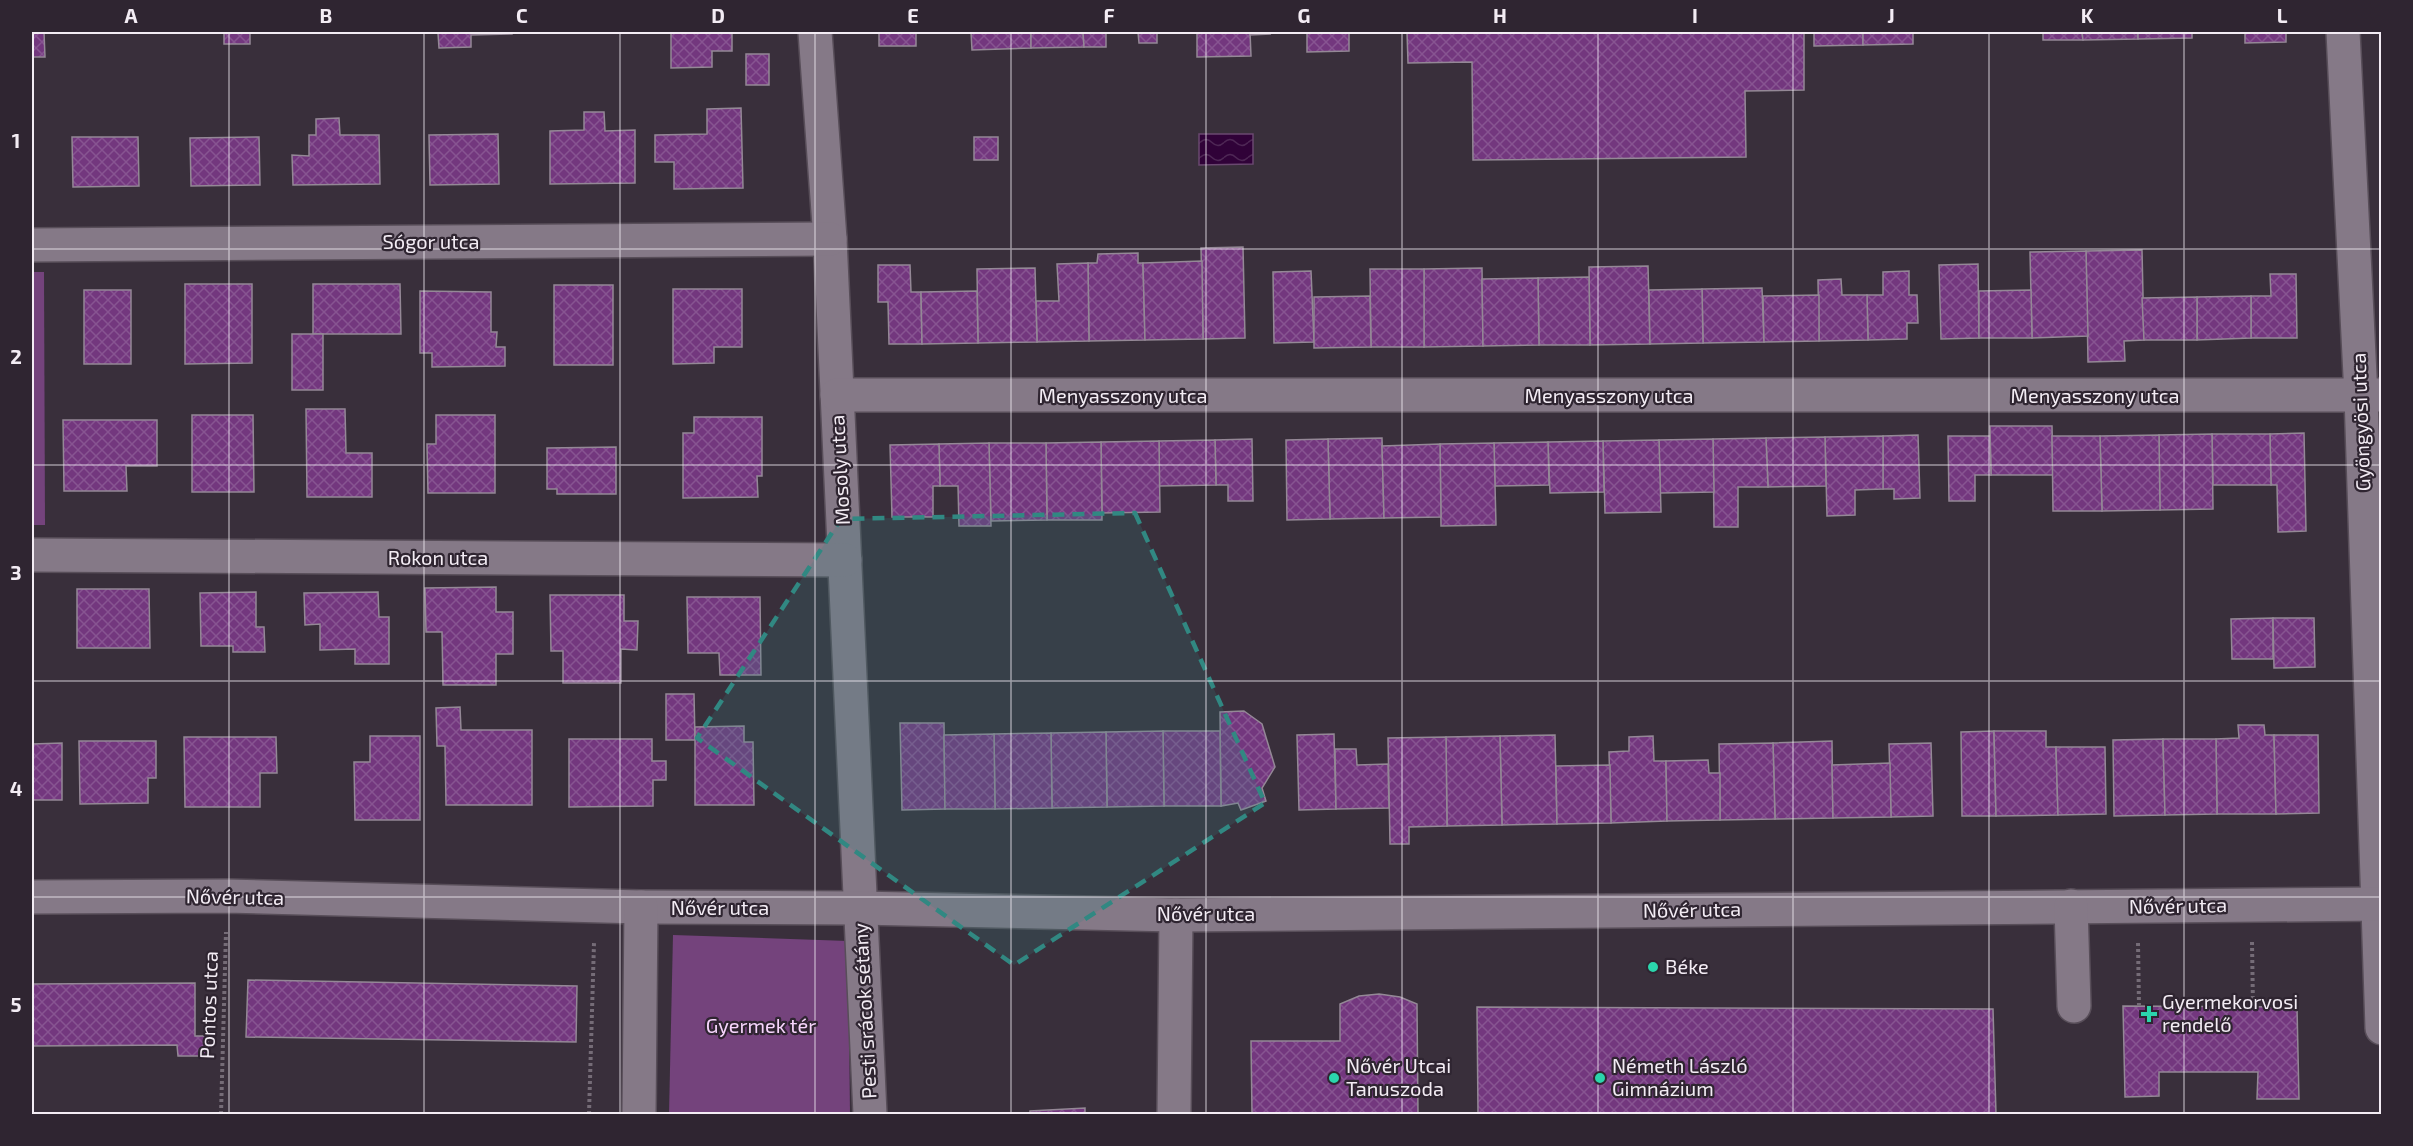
<svg xmlns="http://www.w3.org/2000/svg" width="2413" height="1146" font-family="'Exo 2',sans-serif">
<style>
.park{fill:#74437c}
.water{fill:url(#water-waves);stroke:#6a4870;stroke-width:1.5}
.building{fill:url(#building-cross-hatch);stroke:#948896;stroke-width:1.5}
.lines{fill:none;stroke-linecap:round;stroke-linejoin:round}
.minor-casing{stroke:#584e59;stroke-width:36}
.path{stroke:#756c77;stroke-width:4;stroke-dasharray:3 3;stroke-linecap:butt}
.minor{stroke:#857987;stroke-width:33}
.marked{fill:#318882;fill-opacity:0.2;stroke:#318882;stroke-width:4.5;stroke-dasharray:12 8;stroke-linejoin:round}
.grid{fill:none;stroke:#f3ecf4;stroke-width:1.5;stroke-opacity:0.55}
.poi-dot{fill:#2bd5ac;stroke:#2f2531;stroke-width:2}
.labels{text-anchor:middle;stroke-width:4.5;stroke-linejoin:round;paint-order:stroke}
.street-label{font-size:20px;fill:#f3ecf4;stroke:#2f2531}
.poi-label{font-size:20px;fill:#f3ecf4;stroke:#2f2531;text-anchor:start}
.park-label{font-size:20px;fill:#f7d5fd;stroke:#2f2531}
.neatline{fill:none;stroke:#f3ecf4;stroke-width:2}
.grid-label{font-size:20px;text-anchor:middle;font-weight:bold;fill:#f3ecf4}
</style>
<defs>
<pattern id="water-waves" width="16" height="10" patternUnits="userSpaceOnUse" patternTransform="scale(1.5)"><rect width="16" height="10" fill="#300238"/><path d="M0 5q4-4 8 0t8 0" fill="none" stroke="#4e2755"/></pattern>
<pattern id="building-cross-hatch" width="8" height="8" patternUnits="userSpaceOnUse" patternTransform="scale(1.5)"><rect width="8" height="8" fill="#73377e"/><path d="M0 0l8 8M0 8l8-8" fill="none" stroke="#875491"/></pattern>
</defs>
<rect width="100%" height="100%" fill="#392f3b"/>
<!-- park -->
<g class="park">
<polygon points="32,272 44,272 45,525 32,525"/>
<polygon points="673,935 848,941 850,1114 669,1114"/>
</g>
<!-- water -->
<polygon class="water" points="1199,134 1253,134 1253,164 1199,165"/>
<!-- building -->
<g class="building">
<polygon points="32,32 44,32 45,57 32,57"/>
<rect x="224" y="32" width="26" height="12"/>
<polygon points="419,32 512,32 512,34 471,35 471,47 439,48 438,33"/>
<polygon points="671,32 732,32 732,51 712,51 712,67 671,68"/>
<rect x="879" y="32" width="37" height="14"/>
<polygon points="971,32 1031,32 1031,48 972,50"/>
<polygon points="1031,32 1083,32 1084,47 1031,48"/>
<polygon points="1083,32 1106,32 1106,47 1084,47"/>
<polygon points="1138,32 1157,32 1157,43 1139,43"/>
<polygon points="1197,32 1250,32 1251,56 1197,57"/>
<polygon points="1250,32 1269,32 1270,34 1250,35"/>
<polygon points="1307,32 1349,32 1349,51 1307,52"/>
<polygon points="1407,32 1804,32 1804,90 1745,91 1746,157 1473,160 1472,62 1408,63"/>
<polygon points="1814,32 1863,32 1863,45 1814,46"/>
<polygon points="1863,32 1913,32 1913,44 1863,45"/>
<polygon points="2043,32 2082,32 2083,40 2043,40"/>
<polygon points="2082,32 2138,32 2138,39 2083,40"/>
<polygon points="2138,32 2192,32 2192,38 2138,39"/>
<polygon points="2245,32 2286,32 2286,42 2245,43"/>
<rect x="746" y="54" width="23" height="31"/>
<polygon points="741,108 743,188 674,189 674,162 655,162 655,135 707,134 707,109"/>
<polygon points="584,112 604,112 605,131 635,130 635,183 550,184 550,131 584,130"/>
<polygon points="339,118 340,135 379,135 380,184 293,185 292,155 309,156 309,135 316,135 316,119"/>
<polygon points="498,134 499,184 430,185 429,135"/>
<polygon points="72,137 138,137 139,186 73,187"/>
<polygon points="259,137 260,185 191,186 190,138"/>
<rect x="974" y="137" width="24" height="23"/>
<polygon points="1243,247 1245,338 1203,339 1201,248"/>
<polygon points="2142,250 2144,340 2124,341 2125,361 2088,362 2086,251"/>
<polygon points="2086,251 2088,336 2032,338 2030,252"/>
<polygon points="1138,253 1138,263 1143,263 1145,340 1089,341 1088,263 1097,263 1098,254"/>
<polygon points="1202,261 1203,339 1145,340 1143,263"/>
<polygon points="1088,263 1089,341 1037,342 1036,301 1059,301 1057,264"/>
<polygon points="1978,264 1979,338 1941,339 1939,265"/>
<polygon points="878,265 910,265 911,292 921,292 922,344 889,344 888,302 878,302"/>
<polygon points="1648,266 1650,344 1590,345 1589,267"/>
<polygon points="1035,268 1037,342 978,343 977,269"/>
<polygon points="1482,268 1483,346 1424,347 1424,269"/>
<polygon points="1370,269 1424,269 1424,347 1371,347"/>
<polygon points="1311,271 1314,342 1274,343 1273,272"/>
<polygon points="1909,271 1909,295 1917,295 1918,323 1907,323 1907,339 1868,340 1867,295 1883,295 1883,272"/>
<polygon points="2270,274 2296,274 2297,338 2251,338 2251,296 2271,296"/>
<polygon points="1589,277 1590,345 1539,345 1538,278"/>
<polygon points="1538,278 1539,345 1483,346 1482,279"/>
<polygon points="1841,279 1842,295 1867,295 1868,340 1819,341 1818,280"/>
<polygon points="185,284 252,284 252,363 185,364"/>
<polygon points="313,284 400,284 401,334 313,334"/>
<rect x="554" y="285" width="59" height="80"/>
<polygon points="1762,288 1764,342 1703,343 1702,289"/>
<polygon points="673,289 742,289 742,347 714,347 714,363 673,364"/>
<polygon points="1702,289 1703,343 1650,344 1649,290"/>
<rect x="84" y="290" width="47" height="74"/>
<polygon points="2031,290 2032,338 1979,338 1979,291"/>
<polygon points="420,291 491,292 491,332 497,332 496,347 505,347 505,366 432,367 432,353 420,353"/>
<polygon points="977,291 978,343 922,344 921,292"/>
<polygon points="1819,295 1819,341 1764,342 1763,296"/>
<polygon points="1370,296 1371,347 1314,348 1314,297"/>
<polygon points="2251,296 2251,338 2197,340 2197,297"/>
<polygon points="2197,297 2197,340 2144,340 2142,298"/>
<rect x="292" y="334" width="31" height="56"/>
<polygon points="306,409 345,409 346,453 372,453 372,497 307,497"/>
<polygon points="192,415 253,415 254,492 192,492"/>
<polygon points="436,415 495,415 495,493 428,493 427,444 436,444"/>
<polygon points="694,417 762,417 762,476 757,476 758,497 683,498 683,433 694,433"/>
<polygon points="63,420 157,420 157,466 126,466 127,491 64,491"/>
<polygon points="1990,426 2052,426 2053,475 1991,475"/>
<polygon points="2304,433 2306,531 2278,532 2277,485 2271,485 2270,434"/>
<polygon points="2212,434 2270,434 2271,485 2213,485"/>
<polygon points="2212,434 2213,509 2160,510 2159,435"/>
<polygon points="1918,435 1920,498 1894,499 1894,489 1883,489 1883,436"/>
<polygon points="2159,435 2160,510 2102,511 2100,436"/>
<polygon points="1883,436 1883,489 1855,490 1855,515 1827,516 1825,437"/>
<polygon points="1948,436 1990,436 1991,475 1975,475 1975,501 1949,501"/>
<polygon points="2052,436 2100,436 2102,511 2053,511"/>
<polygon points="1825,437 1826,486 1768,487 1766,438"/>
<polygon points="1382,438 1384,518 1330,519 1328,439"/>
<polygon points="1766,438 1768,487 1738,487 1738,527 1714,527 1713,439"/>
<polygon points="1252,439 1253,501 1228,501 1228,485 1216,485 1215,440"/>
<polygon points="1328,439 1330,519 1287,520 1286,440"/>
<polygon points="1713,439 1714,492 1660,493 1659,440"/>
<polygon points="1215,440 1216,485 1159,486 1159,441"/>
<polygon points="1659,440 1661,512 1605,513 1603,441"/>
<polygon points="1159,441 1160,512 1102,513 1101,442"/>
<polygon points="1603,441 1604,492 1550,493 1548,442"/>
<polygon points="1101,442 1102,520 1047,520 1046,443"/>
<polygon points="1548,442 1549,485 1495,486 1494,443"/>
<polygon points="989,443 1046,443 1047,520 991,521"/>
<polygon points="989,443 991,526 959,526 958,486 940,486 939,444"/>
<polygon points="1494,443 1496,525 1441,526 1440,444"/>
<polygon points="939,444 940,486 933,486 933,517 892,517 890,445"/>
<polygon points="1440,444 1441,517 1384,518 1382,446"/>
<polygon points="616,447 616,494 557,494 557,489 547,489 547,448"/>
<polygon points="496,587 496,612 513,612 513,654 496,654 496,685 443,685 442,632 426,632 425,588"/>
<polygon points="77,589 149,589 150,648 77,648"/>
<polygon points="256,592 256,627 264,627 265,652 233,652 233,646 201,646 200,593"/>
<polygon points="378,592 379,617 389,617 389,664 355,664 355,649 320,650 320,624 305,625 304,593"/>
<polygon points="550,595 624,595 624,621 638,621 637,650 621,649 621,683 563,683 563,651 551,651"/>
<polygon points="687,597 760,597 761,675 720,675 719,653 688,653"/>
<polygon points="2273,618 2273,659 2232,659 2231,619"/>
<polygon points="2273,618 2314,618 2315,667 2274,668"/>
<polygon points="666,694 694,694 695,740 666,740"/>
<polygon points="460,707 461,730 532,730 532,805 446,805 445,746 437,746 436,708"/>
<polygon points="1244,711 1262,724 1275,767 1262,788 1266,801 1241,810 1238,803 1221,806 1220,712"/>
<polygon points="900,723 944,723 945,809 902,810"/>
<polygon points="2238,725 2264,725 2265,735 2274,735 2276,814 2217,814 2216,739 2239,738"/>
<polygon points="744,726 744,742 753,742 754,805 695,805 695,727"/>
<polygon points="1163,731 1220,731 1221,806 1164,806"/>
<polygon points="1163,731 1164,806 1107,807 1106,732"/>
<polygon points="1994,731 1996,816 1962,816 1961,732"/>
<polygon points="1994,731 2046,731 2046,747 2056,747 2058,815 1996,816"/>
<polygon points="1106,732 1107,807 1052,808 1051,733"/>
<polygon points="1051,733 1052,808 995,809 994,734"/>
<polygon points="994,734 995,809 945,809 944,735"/>
<polygon points="1334,734 1336,809 1299,810 1297,735"/>
<polygon points="1555,735 1557,824 1502,825 1500,736"/>
<polygon points="2274,735 2318,735 2319,813 2276,814"/>
<polygon points="370,736 420,736 420,820 355,820 354,762 370,762"/>
<polygon points="1500,736 1502,825 1447,826 1446,737"/>
<polygon points="1653,736 1654,761 1666,761 1667,821 1611,823 1609,752 1629,751 1629,737"/>
<polygon points="184,737 276,737 277,773 260,773 260,807 185,807"/>
<polygon points="1446,737 1447,826 1409,827 1409,844 1390,844 1388,738"/>
<polygon points="569,739 652,739 652,761 666,761 666,780 653,780 653,806 569,807"/>
<polygon points="2163,739 2165,815 2114,816 2113,740"/>
<polygon points="2163,739 2216,739 2217,814 2165,815"/>
<polygon points="79,741 156,741 156,778 148,778 148,803 80,804"/>
<polygon points="1832,741 1833,818 1775,819 1773,743"/>
<polygon points="62,743 62,800 32,800 32,744"/>
<polygon points="1773,743 1775,819 1720,820 1719,744"/>
<polygon points="1931,743 1933,816 1891,817 1889,744"/>
<polygon points="2056,747 2105,747 2106,814 2058,815"/>
<polygon points="1335,749 1356,749 1357,765 1388,764 1389,808 1336,809"/>
<polygon points="1708,760 1709,773 1720,773 1720,820 1667,821 1666,761"/>
<polygon points="1890,763 1891,817 1833,818 1832,765"/>
<polygon points="1610,765 1611,823 1557,824 1556,766"/>
<polygon points="248,980 577,986 576,1042 246,1037"/>
<polygon points="195,983 195,1036 208,1036 209,1056 178,1056 177,1045 32,1046 32,984"/>
<polygon points="1379,994 1400,997 1417,1004 1418,1114 1252,1114 1251,1041 1340,1041 1340,1004 1359,996"/>
<polygon points="2123,1006 2297,1007 2299,1099 2257,1099 2258,1072 2159,1072 2159,1096 2125,1097"/>
<polygon points="1477,1007 1993,1009 1996,1114 1478,1114"/>
<polygon points="1085,1108 1085,1114 1030,1114 1030,1111"/>
</g>
<g class="lines">
<defs>
<g id="minor">
<polyline points="815,32 830,239 870,1114"/>
<polyline points="2343,32 2361,396 2382,1028"/>
<polyline points="32,245 830,239"/>
<polyline points="837,395 2382,395"/>
<polyline points="32,555 845,560"/>
<polyline points="32,897 227,896 641,907 860,908 1176,915 2382,904"/>
<polyline points="2071,906 2074,1006"/>
<polyline points="639,1114 641,907"/>
<polyline points="1174,1114 1176,915"/>
</g>
</defs>
<!-- minor casing -->
<use href="#minor" class="minor-casing"/>
<!-- path -->
<g class="path">
<polyline points="2252,942 2253,1007"/>
<polyline points="2138,943 2139,1006"/>
<polyline points="221,1114 226,932"/>
<polyline points="589,1114 594,943"/>
</g>
<!-- minor -->
<use href="#minor" class="minor"/>
</g>
<!-- marked area -->
<path class="marked" d="M1135,513L1265,803L1014,965L697,738L841,519Z"/>
<!-- grid -->
<path class="grid" d="M229,32V1114M424,32V1114M620,32V1114M815,32V1114M1011,32V1114M1206,32V1114M1402,32V1114M1598,32V1114M1793,32V1114M1989,32V1114M2184,32V1114M32,249H2382M32,465H2382M32,681H2382M32,897H2382"/>
<!-- markers -->
<g class="poi-dot">
<circle cx="1653" cy="967" r="6"/>
<path d="M2146 1005h6v6h6v6h-6v6h-6v-6h-6v-6h6z"/>
<circle cx="1334" cy="1078" r="6"/>
<circle cx="1600" cy="1078" r="6"/>
</g>
<g class="labels">
<!-- street labels -->
<g class="street-label">
<text x="431" y="249">Sógor utca</text>
<text x="1123" y="403">Menyasszony utca</text>
<text x="1609" y="403">Menyasszony utca</text>
<text x="2095" y="403">Menyasszony utca</text>
<text transform="translate(2361 422) rotate(-92)" y="7">Gyöngyösi utca</text>
<text transform="translate(840 470) rotate(-93)" y="7">Mosoly utca</text>
<text x="438" y="565">Rokon utca</text>
<text transform="translate(235 897) rotate(1)" y="7">Nővér utca</text>
<text transform="translate(2178 906) rotate(-1)" y="7">Nővér utca</text>
<text x="720" y="915">Nővér utca</text>
<text transform="translate(1692 910) rotate(-1)" y="7">Nővér utca</text>
<text x="1206" y="921">Nővér utca</text>
<text transform="translate(209 1005) rotate(-88)" y="7">Pontos utca</text>
<text transform="translate(865 1011) rotate(-93)" y="7">Pesti srácok sétány</text>
</g>
<!-- poi labels -->
<g class="poi-label">
<text x="1665" y="974">Béke</text>
<text x="2162" y="1009">Gyermekorvosi<tspan x="2162" dy="23">rendelő</tspan></text>
<text x="1346" y="1073">Nővér Utcai<tspan x="1346" dy="23">Tanuszoda</tspan></text>
<text x="1612" y="1073">Németh László<tspan x="1612" dy="23">Gimnázium</tspan></text>
</g>
<!-- park labels -->
<g class="park-label">
<text x="761" y="1033">Gyermek tér</text>
</g>
</g>
<!-- border -->
<rect width="2413" height="1146" fill="none" stroke="#2f2531" stroke-width="66"/>
<rect x="33" y="33" width="2347" height="1080" class="neatline"/>
<g class="grid-label">
<text x="131" y="23">A</text>
<text x="326" y="23">B</text>
<text x="522" y="23">C</text>
<text x="718" y="23">D</text>
<text x="913" y="23">E</text>
<text x="1109" y="23">F</text>
<text x="1304" y="23">G</text>
<text x="1500" y="23">H</text>
<text x="1695" y="23">I</text>
<text x="1891" y="23">J</text>
<text x="2087" y="23">K</text>
<text x="2282" y="23">L</text>
<text x="16" y="148">1</text>
<text x="16" y="364">2</text>
<text x="16" y="580">3</text>
<text x="16" y="796">4</text>
<text x="16" y="1012">5</text>
</g>
</svg>
